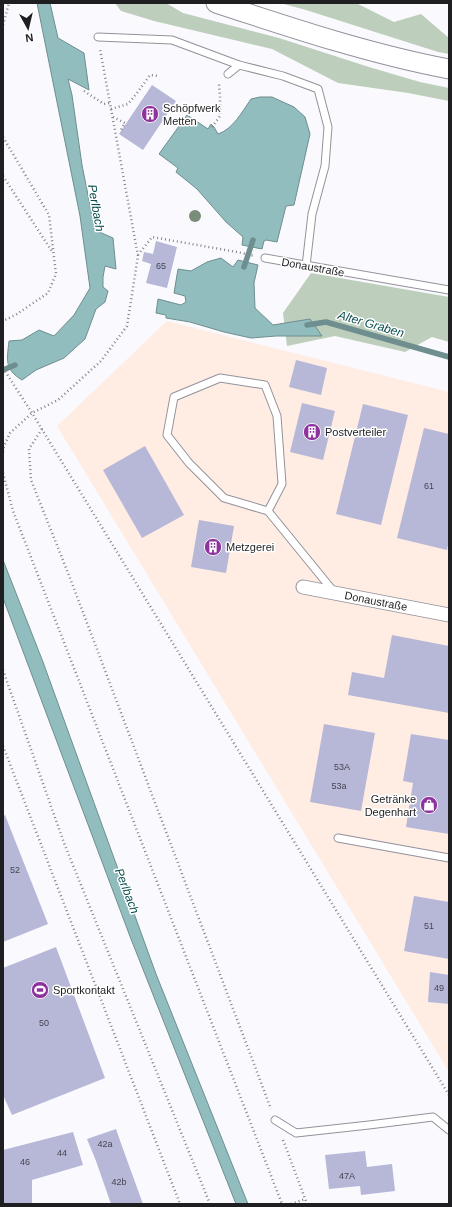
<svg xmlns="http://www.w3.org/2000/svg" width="452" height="1207" font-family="Helvetica,sans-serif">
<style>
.commercial{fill:#ffece3}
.green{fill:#becebc}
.water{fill:#91bdbe;stroke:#6f8e8f}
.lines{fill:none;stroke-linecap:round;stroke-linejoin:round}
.stream{stroke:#6f8e8f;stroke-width:5.5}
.building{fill:#b7b7d8}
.service-casing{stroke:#92929b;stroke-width:9}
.minor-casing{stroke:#92929b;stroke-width:15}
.secondary-casing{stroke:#92929b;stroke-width:21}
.path{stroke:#848488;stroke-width:2.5;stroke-dasharray:1 3;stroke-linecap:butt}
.service{stroke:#fff;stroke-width:7}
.minor{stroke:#fff;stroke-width:13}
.secondary{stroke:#fff;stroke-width:19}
.tree{fill:#7a8d79}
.labels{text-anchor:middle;stroke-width:3;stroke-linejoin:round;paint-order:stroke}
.number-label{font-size:9px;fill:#454550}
.poi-label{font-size:11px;fill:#1f1f22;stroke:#fff;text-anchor:start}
.street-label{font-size:11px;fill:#1f1f22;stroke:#fff}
.water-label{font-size:12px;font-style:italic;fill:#094c4e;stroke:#fff}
</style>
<rect width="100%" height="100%" fill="#fafafe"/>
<!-- commercial -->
<polygon class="commercial" points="167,321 449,392 449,1072 57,426"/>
<!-- green -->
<g class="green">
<polygon points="115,3 166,3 183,13 279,38 369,67 420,82 449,88 449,101 408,93 338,83 272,49 154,21 121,11"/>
<polygon points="280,3 356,3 394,22 421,14 449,38 449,54 438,52 306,10"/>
<polygon points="311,273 449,297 449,342 432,337 405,352 335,336 287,346 283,313"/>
</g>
<!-- water -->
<g class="water">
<path d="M37,3H50L58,38L84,53L89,90L68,79L72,95L82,165L95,230L113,238L116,269L105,266L103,277V287L108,291L105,302L96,309L85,339L64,358L36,370L22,380C4,369 7,360 9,341L22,340L39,330L54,336L74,315L90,288L80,216Z"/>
<path d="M260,97H272L294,107L305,117L310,134L294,205L286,206L277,242L266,240L264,241L262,249L242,245L243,237L226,222L197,189L176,172L178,168L159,154L187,115L208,129L211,124L214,127L218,134C233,129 242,112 251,99Z"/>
<polygon points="221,258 233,267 238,260 258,265 254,283 255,308 273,325 310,319 322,336 276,336 251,338 224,332 190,322 166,318 166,315 156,313 158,299 181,305 186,302 185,296 174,293 178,269 191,271 207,262"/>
<polygon points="3,560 43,662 156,974 248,1204 236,1204 131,939 3,598"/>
</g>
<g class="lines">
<!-- stream -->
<g class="stream">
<polyline points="244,267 253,240"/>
<polyline points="307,325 326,322 449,357"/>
<polyline points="3,370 15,365"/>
</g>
</g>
<!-- building -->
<g class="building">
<polygon points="152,85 176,101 143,150 119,134"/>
<polygon points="156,241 177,247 167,288 146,283 151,264 142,261 144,252 153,254"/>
<polygon points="296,360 327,368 321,395 289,387"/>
<polygon points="302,403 335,411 323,460 290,452"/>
<polygon points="363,404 408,415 381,525 336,514"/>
<polygon points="424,428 449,434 449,540 447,550 397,538"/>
<polygon points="145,446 184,515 142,538 103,470"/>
<polygon points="199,520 234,526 226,573 191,567"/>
<polygon points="392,635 449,646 449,713 348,695 352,672 384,678"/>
<polygon points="324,724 375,733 361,811 310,802"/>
<polygon points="411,734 449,740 449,834 406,827 413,783 403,781"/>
<polygon points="5,815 48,924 3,942 3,816"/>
<polygon points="414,896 449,902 449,959 404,951"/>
<polygon points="56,947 105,1078 12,1115 3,1095 3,968"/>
<polygon points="430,972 449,975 449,1004 428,1002"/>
<polygon points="116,1129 123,1149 143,1204 111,1204 96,1161 87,1139"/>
<polygon points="73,1132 83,1165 32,1180 32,1204 3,1204 3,1150"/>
<polygon points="365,1151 367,1167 392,1164 395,1191 361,1195 360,1186 329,1189 325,1155"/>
</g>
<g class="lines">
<defs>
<g id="service">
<polyline points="98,37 172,40 239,65"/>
<polyline points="228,74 239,65 283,76 318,89 328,127 325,166 312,214 306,266"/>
<polyline points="265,258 449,290"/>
<polyline points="268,511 282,484 277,416 265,385 220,378 174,397 167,435 189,463 224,498 268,511 334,592"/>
<polyline points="338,838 449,858"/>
<polyline points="275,1120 296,1133 369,1125 433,1117 449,1130"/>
</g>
<polyline id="minor" points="303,587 449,615"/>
<path id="secondary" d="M216,3C292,28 370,54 449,69"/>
</defs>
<!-- service casing -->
<use href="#service" class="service-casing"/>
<!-- minor casing -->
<use href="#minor" class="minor-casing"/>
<!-- secondary casing -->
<use href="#secondary" class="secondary-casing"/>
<!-- path -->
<g class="path">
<polyline points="3,25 9,3"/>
<polyline points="84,91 104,104 109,103"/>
<polyline points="111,109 128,104 137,93 150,75 158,76"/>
<polyline points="113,117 125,123 121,130"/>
<polyline points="212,127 220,116 220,97 219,83"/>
<polyline points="3,137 49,215 56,274 48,293 17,314 3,321"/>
<polyline points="3,176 53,253"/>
<polyline points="138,255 152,237 237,252 255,256"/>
<polyline points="3,368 32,413 449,1095"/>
<polyline points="42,429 29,449 31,480 70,578 271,1109"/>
<polyline points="3,452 4,446 10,433 32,413 58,400 101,361 127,326 138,256 100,49"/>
<polyline points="3,473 13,511 282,1204"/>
<polyline points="3,670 64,843 210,1204"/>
<polyline points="3,746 180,1204"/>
<polyline points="283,1140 307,1204"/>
<polyline points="291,1204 305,1199"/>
</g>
<!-- service -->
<use href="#service" class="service"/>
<!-- minor -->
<use href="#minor" class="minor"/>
<!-- secondary -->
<use href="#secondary" class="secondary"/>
</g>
<!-- trees -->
<circle class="tree" cx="195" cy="216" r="6"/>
<!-- icons -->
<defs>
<symbol id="building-disc" viewBox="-11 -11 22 22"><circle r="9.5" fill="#8e339e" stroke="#fff"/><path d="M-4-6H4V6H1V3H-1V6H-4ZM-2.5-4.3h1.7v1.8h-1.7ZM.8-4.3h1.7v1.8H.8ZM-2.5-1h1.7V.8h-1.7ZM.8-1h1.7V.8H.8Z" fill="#fff"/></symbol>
<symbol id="shop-disc" viewBox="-11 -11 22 22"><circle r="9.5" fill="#8e339e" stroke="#fff"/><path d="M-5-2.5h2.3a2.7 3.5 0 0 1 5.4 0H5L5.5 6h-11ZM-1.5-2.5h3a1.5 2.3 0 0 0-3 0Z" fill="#fff"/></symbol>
<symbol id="stadium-disc" viewBox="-11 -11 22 22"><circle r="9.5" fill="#8e339e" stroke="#fff"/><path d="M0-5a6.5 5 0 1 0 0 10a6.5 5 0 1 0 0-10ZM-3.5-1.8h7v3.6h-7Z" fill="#fff"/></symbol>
</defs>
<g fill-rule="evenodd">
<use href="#building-disc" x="140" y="104" width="20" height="20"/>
<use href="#building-disc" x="302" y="422" width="20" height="20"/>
<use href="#building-disc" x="203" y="537" width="20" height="20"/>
<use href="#shop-disc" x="419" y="795" width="20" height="20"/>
<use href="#stadium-disc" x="30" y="980" width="20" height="20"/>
</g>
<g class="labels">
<!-- number labels -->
<g class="number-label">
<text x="161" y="269">65</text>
<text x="429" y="489">61</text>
<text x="342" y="770">53A</text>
<text x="339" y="789">53a</text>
<text x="15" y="873">52</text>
<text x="429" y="929">51</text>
<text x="439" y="991">49</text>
<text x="44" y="1026">50</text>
<text x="105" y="1147">42a</text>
<text x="62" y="1156">44</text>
<text x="25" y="1165">46</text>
<text x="347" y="1179">47A</text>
<text x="119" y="1185">42b</text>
</g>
<!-- poi labels -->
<g class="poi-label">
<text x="163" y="112">Schöpfwerk<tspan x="163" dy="13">Metten</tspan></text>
<text x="325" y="436">Postverteiler</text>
<text x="226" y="551">Metzgerei</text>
<text x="416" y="803" text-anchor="end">Getränke<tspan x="416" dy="13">Degenhart</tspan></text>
<text x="53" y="994">Sportkontakt</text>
</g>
<!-- street labels -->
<g class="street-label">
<text transform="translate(313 267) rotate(10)" y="4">Donaustraße</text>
<text transform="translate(376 601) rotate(11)" y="4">Donaustraße</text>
</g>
<!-- water labels -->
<g class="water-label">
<text transform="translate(96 208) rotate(80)" y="4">Perlbach</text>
<text transform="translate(371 324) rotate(16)" y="4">Alter Graben</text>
<text transform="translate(127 891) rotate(69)" y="4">Perlbach</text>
</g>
</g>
<!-- border -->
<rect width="452" height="1207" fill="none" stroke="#1f1f22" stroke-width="8"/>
<!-- north arrow -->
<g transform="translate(28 28) rotate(172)" stroke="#ffffff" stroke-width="3" paint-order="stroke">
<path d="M0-3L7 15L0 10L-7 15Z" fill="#1f1f22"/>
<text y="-6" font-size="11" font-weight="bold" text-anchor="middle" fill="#1f1f22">N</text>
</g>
</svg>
